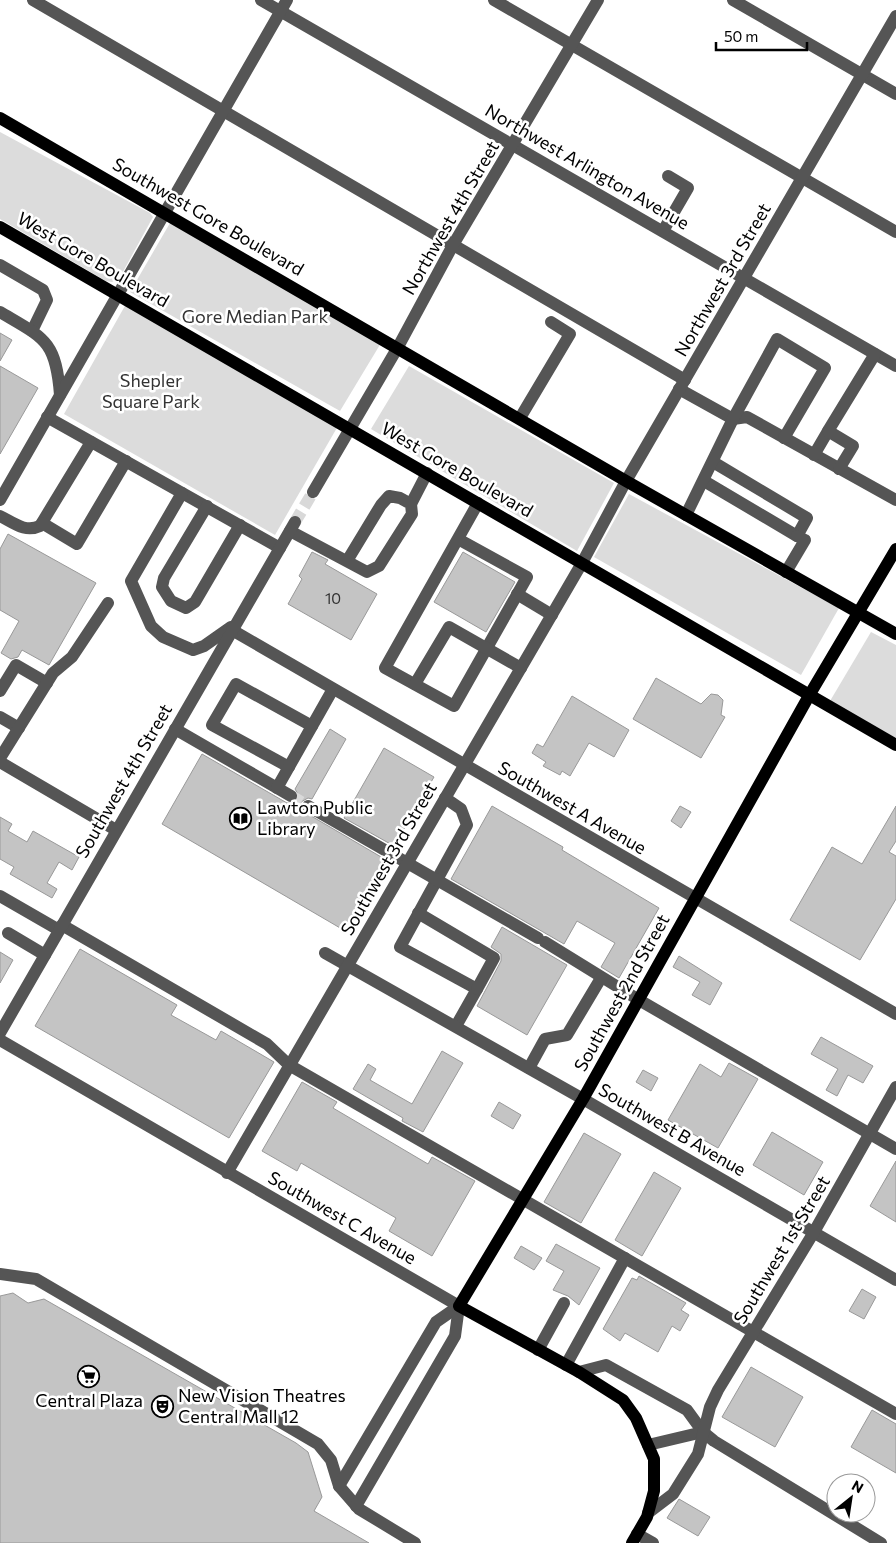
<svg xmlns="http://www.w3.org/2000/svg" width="896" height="1543" font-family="Commissioner,sans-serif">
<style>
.green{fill:#dcdcdc}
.building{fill:#c4c4c4;stroke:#999}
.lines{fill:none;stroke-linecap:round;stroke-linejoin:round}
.minor-tunnel{stroke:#d9d9d9;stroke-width:12;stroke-dasharray:12 6;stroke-linecap:butt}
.minor{stroke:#555;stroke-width:12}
.major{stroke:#000;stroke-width:12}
.labels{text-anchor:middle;stroke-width:5;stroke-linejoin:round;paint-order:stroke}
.number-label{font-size:15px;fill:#313131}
.street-label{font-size:18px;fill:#000;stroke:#fff}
.park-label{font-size:18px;fill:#333;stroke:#fff}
.poi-label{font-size:18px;fill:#000;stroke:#fff;text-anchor:start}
</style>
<rect width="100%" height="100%" fill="#fff"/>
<!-- green -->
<g class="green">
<polygon points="0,132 150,213 153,217 119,279 112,282 106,281 0,219"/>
<polygon points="170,223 381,343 340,411 130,292"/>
<polygon points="126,304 338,426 275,535 64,414"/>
<polygon points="409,366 614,483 577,551 371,429"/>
<polygon points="629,494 839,608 801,675 594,557"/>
<polygon points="871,632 896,645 896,738 830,701"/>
</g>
<!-- building -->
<g class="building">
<polygon points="0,333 12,340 0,361"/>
<polygon points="0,366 38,388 0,454"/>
<polygon points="8,534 96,583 49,665 22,650 18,657 11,659 1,653 19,621 0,610 0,549"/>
<polygon points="312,552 328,560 325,564 377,594 351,640 288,604 302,579 299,576"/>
<polygon points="463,552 515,582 486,632 434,602"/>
<polygon points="656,678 701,704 711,694 718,695 723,700 721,715 725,717 701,758 633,719"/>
<polygon points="572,696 629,730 614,757 589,743 570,776 562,771 560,775 543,766 546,762 532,753 537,744 543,747"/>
<polygon points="330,729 346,739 312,799 308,798 301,802 301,810 388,861 347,932 162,824 202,754 287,803 295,803 299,796 295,789"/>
<polygon points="384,748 434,777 394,846 344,818"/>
<polygon points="492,806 563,847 562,850 659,908 619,978 601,967 615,943 577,921 564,944 451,879"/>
<polygon points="680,806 691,812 681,828 671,821"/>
<polygon points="896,806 896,841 889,852 896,856 896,899 860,960 790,920 832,847 862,864"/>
<polygon points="0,817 12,824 8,831 27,842 33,831 79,857 72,870 59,862 47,883 57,889 52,898 10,874 14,867 0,859"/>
<polygon points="502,927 567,965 527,1035 477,1006 501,961 501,954 491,947"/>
<polygon points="80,949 177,1005 171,1015 216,1040 221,1031 274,1062 229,1138 35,1026"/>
<polygon points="0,952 13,960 0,983"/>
<polygon points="679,956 722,983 710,1005 692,995 700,982 673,967"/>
<polygon points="821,1037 873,1066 863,1083 848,1075 837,1096 826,1090 838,1069 811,1054"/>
<polygon points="442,1051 463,1063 423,1132 402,1121 403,1118 353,1089 368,1064 376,1069 370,1080 412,1104"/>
<polygon points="729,1063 758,1079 718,1148 668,1120 700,1064 721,1077"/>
<polygon points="643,1070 658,1078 651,1091 636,1082"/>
<polygon points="302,1082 337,1102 333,1108 428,1164 432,1157 475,1181 432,1256 389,1231 396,1218 301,1163 297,1171 262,1151"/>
<polygon points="499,1102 521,1115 513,1129 491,1116"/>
<polygon points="772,1132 823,1162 804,1195 753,1165"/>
<polygon points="584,1133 621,1154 581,1223 544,1202"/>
<polygon points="896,1161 896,1222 870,1206"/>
<polygon points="654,1172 681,1188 642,1256 615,1240"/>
<polygon points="556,1244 600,1268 579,1305 568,1296 553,1290 564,1271 546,1261"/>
<polygon points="521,1246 542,1258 534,1270 514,1258"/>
<polygon points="639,1276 686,1303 681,1310 689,1315 680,1331 672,1326 658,1352 625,1333 620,1341 603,1329 632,1278 637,1280"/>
<polygon points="862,1289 876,1297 864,1319 849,1311"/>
<polygon points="13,1293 28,1303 44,1299 296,1443 308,1452 322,1497 314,1511 369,1543 0,1543 0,1296"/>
<polygon points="751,1367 803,1397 775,1447 722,1417"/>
<polygon points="872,1410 896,1424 896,1473 851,1447"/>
<polygon points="679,1499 710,1517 698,1536 667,1518"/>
</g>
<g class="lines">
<!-- minor-tunnel -->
<g class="minor-tunnel">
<polyline points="295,522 313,492"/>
<polyline points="291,796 308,806"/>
</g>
<!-- minor -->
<g class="minor">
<polyline points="33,0 685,380"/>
<polyline points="261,0 896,366"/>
<polyline points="494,0 896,232"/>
<polyline points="733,0 896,94"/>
<polyline points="663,231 688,188 668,176"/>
<polyline points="0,265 43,290 47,300 32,331"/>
<path d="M0,312C44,338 56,340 60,395"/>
<polyline points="679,389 733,419 747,417 896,500"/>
<polyline points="47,417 280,548"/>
<polyline points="520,418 570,334 551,322"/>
<polyline points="814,455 828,431"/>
<polyline points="839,469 853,446 828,431 875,354"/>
<polyline points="704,481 797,536 807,518 713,462"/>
<polyline points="313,492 398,347 453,245 598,0"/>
<polyline points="182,493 131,581 151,626 163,637 193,650 204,646 231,627"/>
<polyline points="0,500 287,0"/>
<polyline points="411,504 427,473"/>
<polyline points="207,506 164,578 162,587 171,601 186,608 195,602 240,525"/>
<polyline points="686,515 733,419 777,339 825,368 784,438"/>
<path d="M0,516C14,523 25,533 40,526L91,442"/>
<polyline points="42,523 77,544 126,461"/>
<polyline points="290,531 367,572 379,566 412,514 411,504 400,498 389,496 381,505 347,561"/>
<polyline points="458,539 527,577 454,706 385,668 478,503"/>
<polyline points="786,572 805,540 797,536"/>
<polyline points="517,594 552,615"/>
<polyline points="232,630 896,1014"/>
<polyline points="415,684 449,627 521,668"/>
<polyline points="0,691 16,665 47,683"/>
<polyline points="0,717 19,728"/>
<polyline points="175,729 291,796"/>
<polyline points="0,758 53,673 72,657 108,603"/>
<polyline points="0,762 116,830"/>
<polyline points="289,767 212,725 236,684 312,726"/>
<polyline points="277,788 333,689"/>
<polyline points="445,798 461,809 467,825 400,947 477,989 456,1026"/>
<polyline points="308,806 538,938"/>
<polyline points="0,896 59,930"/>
<polyline points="418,913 494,958 477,989"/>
<polyline points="62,925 267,1044 289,1065 896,1414"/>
<polyline points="8,933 45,955"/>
<polyline points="545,942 639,1000 896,1149"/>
<polyline points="325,953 583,1099 896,1280"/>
<polyline points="0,1033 295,522"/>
<polyline points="0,1040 459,1306"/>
<polyline points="529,1068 545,1039 567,1035 601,978"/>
<polyline points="227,1173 582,563 626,481 896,16"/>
<polyline points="0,1274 36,1279 318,1444 331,1460 339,1486 359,1509 415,1543"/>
<polyline points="538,1350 564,1303"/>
<polyline points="566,1365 625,1258"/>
<polyline points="579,1372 606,1365 687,1410 703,1432 714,1441 881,1543"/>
<polyline points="648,1445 703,1432"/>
<polyline points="339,1486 436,1322 459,1306"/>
<polyline points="356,1506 455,1336 459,1306"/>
<polyline points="648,1513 673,1494 698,1454 710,1407 718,1390 814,1232 896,1087"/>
<polyline points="637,1534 653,1543"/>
</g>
<!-- major -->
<g class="major">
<polyline points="0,118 626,481 896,634"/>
<polyline points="0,227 896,745"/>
<polyline points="632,1543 647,1517 654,1491 654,1459 636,1418 623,1400 579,1372 459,1306 583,1099 810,694 896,549"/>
</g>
</g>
<!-- icons -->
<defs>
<symbol id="library-ring" viewBox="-11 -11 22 22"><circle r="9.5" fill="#fff" stroke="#000" stroke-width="1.5"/><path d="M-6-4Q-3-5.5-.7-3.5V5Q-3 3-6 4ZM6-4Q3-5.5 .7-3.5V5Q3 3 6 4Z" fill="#000"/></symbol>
<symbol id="supermarket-ring" viewBox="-11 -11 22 22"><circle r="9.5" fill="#fff" stroke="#000" stroke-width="1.5"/><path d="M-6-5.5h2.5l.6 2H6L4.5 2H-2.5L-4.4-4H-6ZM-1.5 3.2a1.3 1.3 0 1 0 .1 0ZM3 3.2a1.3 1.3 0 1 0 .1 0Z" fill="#000"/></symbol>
<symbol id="theatre-ring" viewBox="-11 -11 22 22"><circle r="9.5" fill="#fff" stroke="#000" stroke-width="1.5"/><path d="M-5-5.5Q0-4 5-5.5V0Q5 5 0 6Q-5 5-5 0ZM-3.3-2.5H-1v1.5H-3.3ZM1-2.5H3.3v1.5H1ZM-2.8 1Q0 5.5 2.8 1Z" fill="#000"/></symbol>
</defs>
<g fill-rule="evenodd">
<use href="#library-ring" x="228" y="806" width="25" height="25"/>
<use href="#supermarket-ring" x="76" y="1364" width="25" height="25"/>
<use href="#theatre-ring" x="150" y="1394" width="25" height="25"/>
</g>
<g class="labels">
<!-- number labels -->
<g class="number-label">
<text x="333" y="604">10</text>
</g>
<!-- street labels -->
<g class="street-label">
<text transform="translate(587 167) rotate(30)" y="6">Northwest Arlington Avenue</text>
<text transform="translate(208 217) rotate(30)" y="6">Southwest Gore Boulevard</text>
<text transform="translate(451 218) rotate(-60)" y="6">Northwest 4th Street</text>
<text transform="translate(93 260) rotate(30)" y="6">West Gore Boulevard</text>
<text transform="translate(723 280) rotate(-60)" y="6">Northwest 3rd Street</text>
<text transform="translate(457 470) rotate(30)" y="6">West Gore Boulevard</text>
<text transform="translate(124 781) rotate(-60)" y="6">Southwest 4th Street</text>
<text transform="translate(572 808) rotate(30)" y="6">Southwest A Avenue</text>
<text transform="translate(389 859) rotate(-60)" y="6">Southwest 3rd Street</text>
<text transform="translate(622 993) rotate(-61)" y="6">Southwest 2nd Street</text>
<text transform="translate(672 1130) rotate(30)" y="6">Southwest B Avenue</text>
<text transform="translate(342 1218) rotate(30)" y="6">Southwest C Avenue</text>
<text transform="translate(782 1250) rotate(-59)" y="6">Southwest 1st Street</text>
</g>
<!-- park labels -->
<g class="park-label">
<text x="255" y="323">Gore Median Park</text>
<text x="151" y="387">Shepler<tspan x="151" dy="21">Square Park</tspan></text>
</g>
<!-- poi labels -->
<g class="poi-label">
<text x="257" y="814">Lawton Public<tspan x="257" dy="21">Library</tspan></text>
<text x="178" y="1402">New Vision Theatres<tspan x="178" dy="21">Central Mall 12</tspan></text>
<text x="89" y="1407" text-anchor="middle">Central Plaza</text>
</g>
</g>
<!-- north arrow -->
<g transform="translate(851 1498) rotate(30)"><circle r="24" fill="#ffffff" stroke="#999999"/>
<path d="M0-4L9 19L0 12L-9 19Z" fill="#000000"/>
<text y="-8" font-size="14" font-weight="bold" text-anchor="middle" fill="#000000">N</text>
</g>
<!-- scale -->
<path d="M716 42v8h91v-8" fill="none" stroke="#000000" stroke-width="2.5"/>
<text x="724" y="42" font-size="15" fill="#000000" stroke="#ffffff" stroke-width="4" paint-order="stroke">50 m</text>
</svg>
